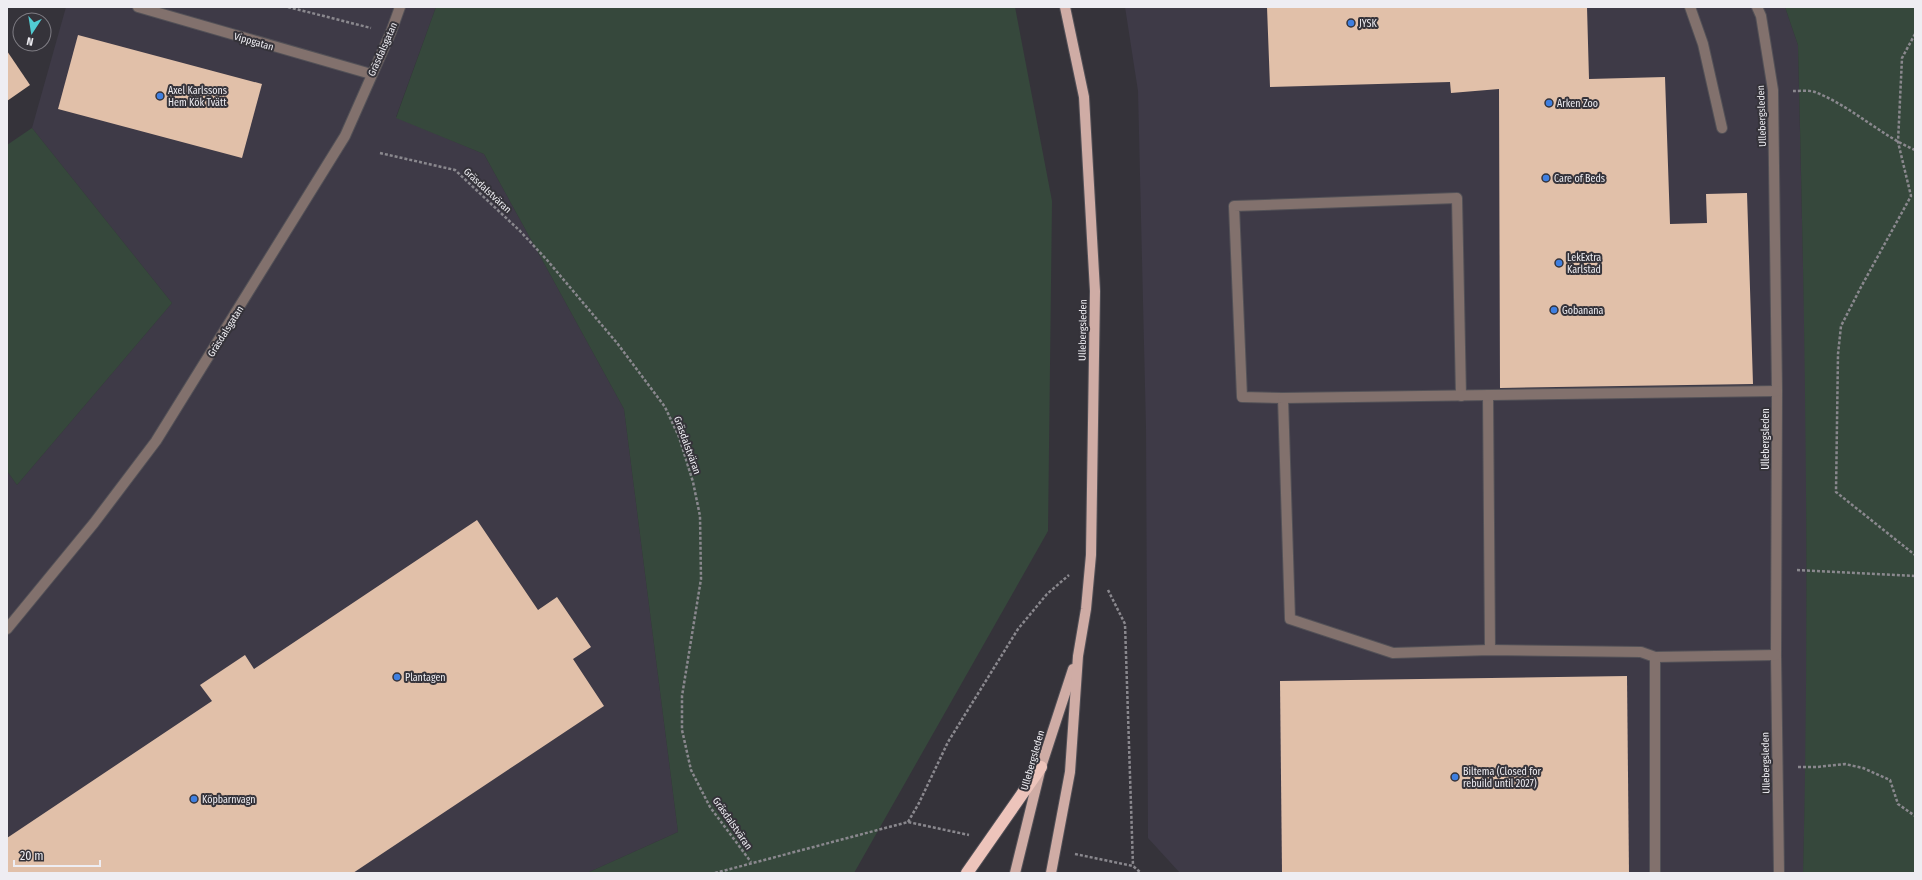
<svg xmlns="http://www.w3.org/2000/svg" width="1922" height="880" font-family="'Fira Sans Condensed',sans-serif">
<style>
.built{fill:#3e3a47}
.green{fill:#36483c}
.building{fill:#e1c0a9}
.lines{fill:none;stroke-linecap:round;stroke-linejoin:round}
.minor-casing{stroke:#535157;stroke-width:12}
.major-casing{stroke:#535157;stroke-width:12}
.highway-casing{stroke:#535157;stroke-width:14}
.path{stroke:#8a888e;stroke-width:2.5;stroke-dasharray:3 2;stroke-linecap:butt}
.minor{stroke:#82716d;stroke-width:10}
.major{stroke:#cfaca5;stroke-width:10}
.highway{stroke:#edc4bb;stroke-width:12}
.shop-dot{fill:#3f7fe0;stroke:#35333a;stroke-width:1.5}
.labels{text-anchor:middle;stroke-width:4;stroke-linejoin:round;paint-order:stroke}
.poi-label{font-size:10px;fill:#eeedf2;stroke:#35333a;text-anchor:start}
.street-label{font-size:10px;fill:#eeedf2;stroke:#35333a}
</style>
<rect width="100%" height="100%" fill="#35333a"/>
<!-- built -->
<g class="built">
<polygon points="66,7 436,7 396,117 484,154 624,409 678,832 587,873 7,873 7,471 17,485 172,303 32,128"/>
<polygon points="1125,7 1785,7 1798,45 1806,394 1807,722 1803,873 1180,873 1148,838 1146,428 1138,91"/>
</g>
<!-- green -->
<g class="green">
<polygon points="436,7 1015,7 1052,201 1048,531 854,873 587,873 678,832 624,409 484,154 396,118"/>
<path d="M1785,7H1915V873H1803C1810,597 1805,321 1798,45Z"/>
<polygon points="32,128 172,303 17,485 7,471 7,145"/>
</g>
<!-- building -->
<g class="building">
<polygon points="1267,7 1587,7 1589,79 1665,77 1670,224 1707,223 1706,194 1747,193 1753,384 1500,388 1499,89 1451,93 1450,82 1270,87"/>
<polygon points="78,35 262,84 242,158 58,109"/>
<polygon points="7,51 30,85 7,101"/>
<polygon points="477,520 538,610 557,597 591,647 573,659 604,706 353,873 7,873 7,838 212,701 200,685 245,655 254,669"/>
<polygon points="1627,676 1629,873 1282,873 1280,681"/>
</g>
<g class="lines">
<defs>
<g id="minor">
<polyline points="138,7 371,74"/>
<polyline points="1690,7 1703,44 1722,128"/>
<polyline points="1757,7 1761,16 1773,90 1777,391 1776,655 1779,873"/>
<polyline points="1488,395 1490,650"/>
<polyline points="1461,396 1457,198 1234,206 1242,397 1283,398 1290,619 1393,653 1490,650 1641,652 1655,657 1776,655"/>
<polyline points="1283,398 1777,391"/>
<polyline points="7,629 94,523 156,441 345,136 391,32 400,7"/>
<polyline points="1655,873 1655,657"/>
</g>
<g id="major">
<polyline points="1015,873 1041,767 1073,669"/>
<polyline points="1051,873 1070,772 1078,656 1086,609 1091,555 1095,291 1084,97 1065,7"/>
</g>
<polyline id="highway" points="967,873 1041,767"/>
</defs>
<!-- minor casing -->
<use href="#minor" class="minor-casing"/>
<!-- major casing -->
<use href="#major" class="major-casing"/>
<!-- highway casing -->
<use href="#highway" class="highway-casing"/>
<!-- path -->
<g class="path">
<polyline points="288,7 371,28"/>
<polyline points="1915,34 1902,58 1898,142 1911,196 1861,287 1841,326 1838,354 1836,492 1915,555"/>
<path d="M1793,91C1800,91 1809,90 1815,92C1851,106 1880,135 1915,150"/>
<polyline points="380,153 455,170 520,231 547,260 617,343 665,407 679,437 693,482 700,516 701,579 682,696 682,730 691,770 710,807 751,862"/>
<polyline points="1797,570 1915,576"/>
<polyline points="1108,590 1125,624 1133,866"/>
<polyline points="1798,767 1817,767 1845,764 1863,768 1890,780 1898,804 1915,816"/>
<polyline points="908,822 919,803 948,742 1018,629 1047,594 1069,575"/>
<polyline points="1075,854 1133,866 1141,873"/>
<polyline points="715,873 908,822 969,835"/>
</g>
<!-- minor -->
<use href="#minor" class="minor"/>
<!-- major -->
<use href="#major" class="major"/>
<!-- highway -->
<use href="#highway" class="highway"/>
</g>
<!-- markers -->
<g class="shop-dot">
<circle cx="1351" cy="23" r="4"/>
<circle cx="160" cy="96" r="4"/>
<circle cx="1549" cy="103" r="4"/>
<circle cx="1546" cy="178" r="4"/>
<circle cx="1559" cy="263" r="4"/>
<circle cx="1554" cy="310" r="4"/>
<circle cx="397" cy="677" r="4"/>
<circle cx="1455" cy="777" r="4"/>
<circle cx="194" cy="799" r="4"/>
</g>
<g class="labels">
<!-- poi labels -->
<g class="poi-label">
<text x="1359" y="27">JYSK</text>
<text x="168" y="94">Axel Karlssons<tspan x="168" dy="12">Hem Kök Tvätt</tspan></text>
<text x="1557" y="107">Arken Zoo</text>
<text x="1554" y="182">Care of Beds</text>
<text x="1567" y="261">LekExtra<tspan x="1567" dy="12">Karlstad</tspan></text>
<text x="1562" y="314">Gobanana</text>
<text x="405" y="681">Plantagen</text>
<text x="1463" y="775">Biltema (Closed for<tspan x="1463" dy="12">rebuild until 2027)</tspan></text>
<text x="202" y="803">Köpbarnvagn</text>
</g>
<!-- street labels -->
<g class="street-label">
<text transform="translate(254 41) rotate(16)" y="4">Vippgatan</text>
<text transform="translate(382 49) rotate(-66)" y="4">Gräsdalsgatan</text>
<text transform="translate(1761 116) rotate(-92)" y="4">Ullebergsleden</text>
<text transform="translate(488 190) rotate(43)" y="4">Gräsdalstväran</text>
<text transform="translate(1082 330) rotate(-89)" y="4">Ullebergsleden</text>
<text transform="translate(225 331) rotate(-58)" y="4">Gräsdalsgatan</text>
<text transform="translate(1765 439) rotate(-90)" y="4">Ullebergsleden</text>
<text transform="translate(688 445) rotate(70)" y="4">Gräsdalstväran</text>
<text transform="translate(1032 760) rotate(-74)" y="4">Ullebergsleden</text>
<text transform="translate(1765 763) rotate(-91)" y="4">Ullebergsleden</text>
<text transform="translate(733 823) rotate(55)" y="4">Gräsdalstväran</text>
</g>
</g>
<!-- border -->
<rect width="1922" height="880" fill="none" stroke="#eeedf2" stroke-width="16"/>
<!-- north arrow -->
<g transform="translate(32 32) rotate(192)"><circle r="19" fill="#35333a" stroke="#7f7d84"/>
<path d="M0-3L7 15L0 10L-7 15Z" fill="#51ccd3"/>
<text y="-6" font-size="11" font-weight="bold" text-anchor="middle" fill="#eeedf2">N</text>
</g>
<!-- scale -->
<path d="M14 860v6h86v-6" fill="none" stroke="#eeedf2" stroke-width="2"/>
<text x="20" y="860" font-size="12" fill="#eeedf2" stroke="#35333a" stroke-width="3" paint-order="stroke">20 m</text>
</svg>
